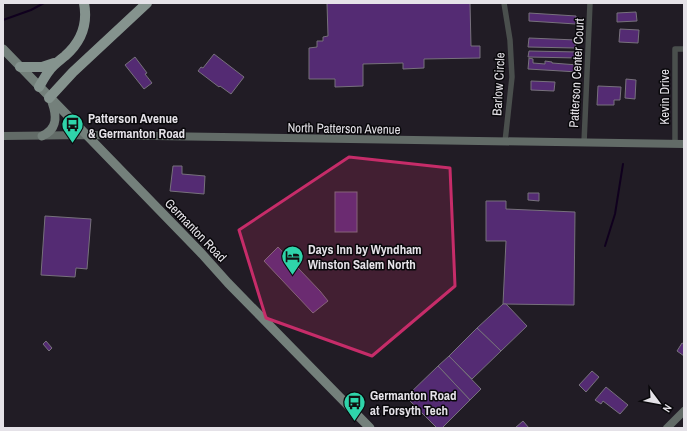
<svg xmlns="http://www.w3.org/2000/svg" width="687" height="431" font-family="'Archivo Narrow',sans-serif">
<style>
.lines{fill:none;stroke-linecap:round;stroke-linejoin:round}
.stream{stroke:#10001e;stroke-width:2}
.building{fill:#542b73;stroke:#77717c}
.minor{stroke:#4a4f4d;stroke-width:5.5}
.secondary{stroke:#626b67;stroke-width:8}
.primary{stroke:#74807b;stroke-width:9}
.motorway{stroke:#85938e;stroke-width:10}
.marked{fill:#c62c69;fill-opacity:0.2;stroke:#c62c69;stroke-width:3;stroke-linejoin:round}
.labels{text-anchor:middle;stroke-width:3;stroke-linejoin:round;paint-order:stroke}
.street-label{font-size:13px;fill:#e5e2e8;stroke:#09080b}
.poi-label{font-size:13px;font-weight:bold;fill:#e5e2e8;stroke:#09080b;text-anchor:start}
</style>
<rect width="100%" height="100%" fill="#211c25"/>
<g class="lines">
<!-- stream -->
<g class="stream">
<polyline points="3,20 31,10 44,3"/>
<polyline points="605,246 615,214 623,164"/>
</g>
</g>
<!-- building -->
<g class="building">
<polygon points="327,3 470,3 471,46 480,46 480,58 424,59 424,68 403,69 403,63 363,64 363,86 335,87 335,79 309,79 309,48 317,47 317,41 323,41 323,37 328,36"/>
<polygon points="636,12 637,21 617,22 617,13"/>
<polygon points="529,13 576,16 576,24 529,21"/>
<polygon points="620,29 639,30 638,43 619,42"/>
<polygon points="529,38 576,40 575,48 528,47"/>
<polygon points="529,51 579,52 578,58 528,57"/>
<polygon points="214,54 244,77 231,94 220,86 219,87 198,71 201,67 203,68"/>
<polygon points="135,57 147,73 145,74 152,83 144,89 125,65"/>
<polygon points="529,58 533,59 533,63 545,64 545,61 552,62 552,63 578,65 578,72 528,69"/>
<polygon points="626,79 636,80 635,99 625,98"/>
<polygon points="531,81 555,82 554,91 531,90"/>
<polygon points="598,86 621,87 620,100 614,100 614,105 597,105"/>
<polygon points="173,166 182,166 182,174 205,176 204,194 170,191"/>
<rect x="335" y="192" width="22" height="40"/>
<polygon points="528,193 539,193 539,201 528,200"/>
<polygon points="486,201 506,201 506,209 575,212 574,305 503,304 506,241 486,241"/>
<polygon points="45,216 91,219 87,269 76,268 75,277 41,275"/>
<polygon points="278,247 320,291 328,301 313,313 264,261"/>
<polygon points="503,304 506,304 527,326 501,351 477,328"/>
<polygon points="477,328 501,351 472,379 449,356"/>
<polygon points="46,341 52,348 49,351 43,344"/>
<polygon points="682,343 684,344 684,356 677,351"/>
<polygon points="449,356 481,389 470,400 438,366"/>
<polygon points="438,366 470,400 442,428 437,428 406,397"/>
<polygon points="592,371 599,377 586,392 579,385"/>
<polygon points="606,387 628,405 620,414 603,401 601,404 595,400"/>
<polygon points="523,421 529,428 515,428"/>
</g>
<g class="lines">
<!-- minor -->
<g class="minor">
<polyline points="504,3 510,40 512,77 505,142"/>
<polyline points="584,143 590,3"/>
<polyline points="675,144 675,49 684,49"/>
</g>
<!-- secondary -->
<g class="secondary">
<polyline points="3,136 87,135 684,144"/>
<polyline points="667,428 684,411"/>
</g>
<!-- primary -->
<g class="primary">
<polyline points="3,49 202,254 228,283 370,428"/>
<path d="M42,136C58,129 57,116 52,102"/>
</g>
<!-- motorway -->
<g class="motorway">
<polyline points="20,67 42,67 54,63"/>
<path d="M39,87C42,82 45,76 49,71C53,65 59,61 65,56C81,42 88,24 84,3"/>
<polyline points="49,98 73,72 147,3"/>
</g>
</g>
<!-- marked area -->
<path class="marked" d="M349,157L450,168L455,286L372,356L266,318L239,230Z"/>
<!-- icons -->
<defs>
<symbol id="bus-pin" viewBox="-11 -11 22 30"><path d="M0 17L-7.5 6A9.5 9.5 0 1 1 7.5 6Z" fill="#2fd4aa" stroke="#09080b"/><path d="M-5-6H5V4H4V6H2V4H-2V6H-4V4H-5ZM-3.5-4V0h7V-4ZM-3.5 1.2v1.5H-2V1.2ZM2 1.2v1.5H3.5V1.2Z" fill="#111"/></symbol>
<symbol id="hotel-pin" viewBox="-11 -11 22 30"><path d="M0 17L-7.5 6A9.5 9.5 0 1 1 7.5 6Z" fill="#2fd4aa" stroke="#09080b"/><path d="M-6-4.5h1.5V1H6V5H4.5V3h-9V5H-6ZM-4 0a1.8 1.8 0 1 1 3.6 0ZM.5 0V-2.5h3Q6-2.5 6 0Z" fill="#111"/></symbol>
</defs>
<g fill-rule="evenodd">
<use href="#bus-pin" x="60" y="112" width="25" height="34"/>
<use href="#hotel-pin" x="280" y="244" width="25" height="34"/>
<use href="#bus-pin" x="342" y="390" width="25" height="34"/>
</g>
<g class="labels">
<!-- street labels -->
<g class="street-label">
<text transform="translate(576 73) rotate(-87)" y="5">Patterson Center Court</text>
<text transform="translate(498 84) rotate(-87)" y="5">Barlow Circle</text>
<text transform="translate(664 97) rotate(-90)" y="5">Kevin Drive</text>
<text transform="translate(344 128) rotate(1)" y="5">North Patterson Avenue</text>
<text transform="translate(196 230) rotate(46)" y="5">Germanton Road</text>
</g>
<!-- poi labels -->
<g class="poi-label">
<text x="88" y="123">Patterson Avenue<tspan x="88" dy="15">&amp; Germanton Road</tspan></text>
<text x="308" y="254">Days Inn by Wyndham<tspan x="308" dy="15">Winston Salem North</tspan></text>
<text x="370" y="400">Germanton Road<tspan x="370" dy="15">at Forsyth Tech</tspan></text>
</g>
</g>
<!-- border -->
<rect width="687" height="431" fill="none" stroke="#e5e2e8" stroke-width="8"/>
<!-- north arrow -->
<g transform="translate(659 403) rotate(122)" stroke="#09080b" stroke-width="3" paint-order="stroke">
<path d="M0-3L7 15L0 10L-7 15Z" fill="#e5e2e8"/>
<text y="-6" font-size="11" font-weight="bold" text-anchor="middle" fill="#e5e2e8">N</text>
</g>
</svg>
